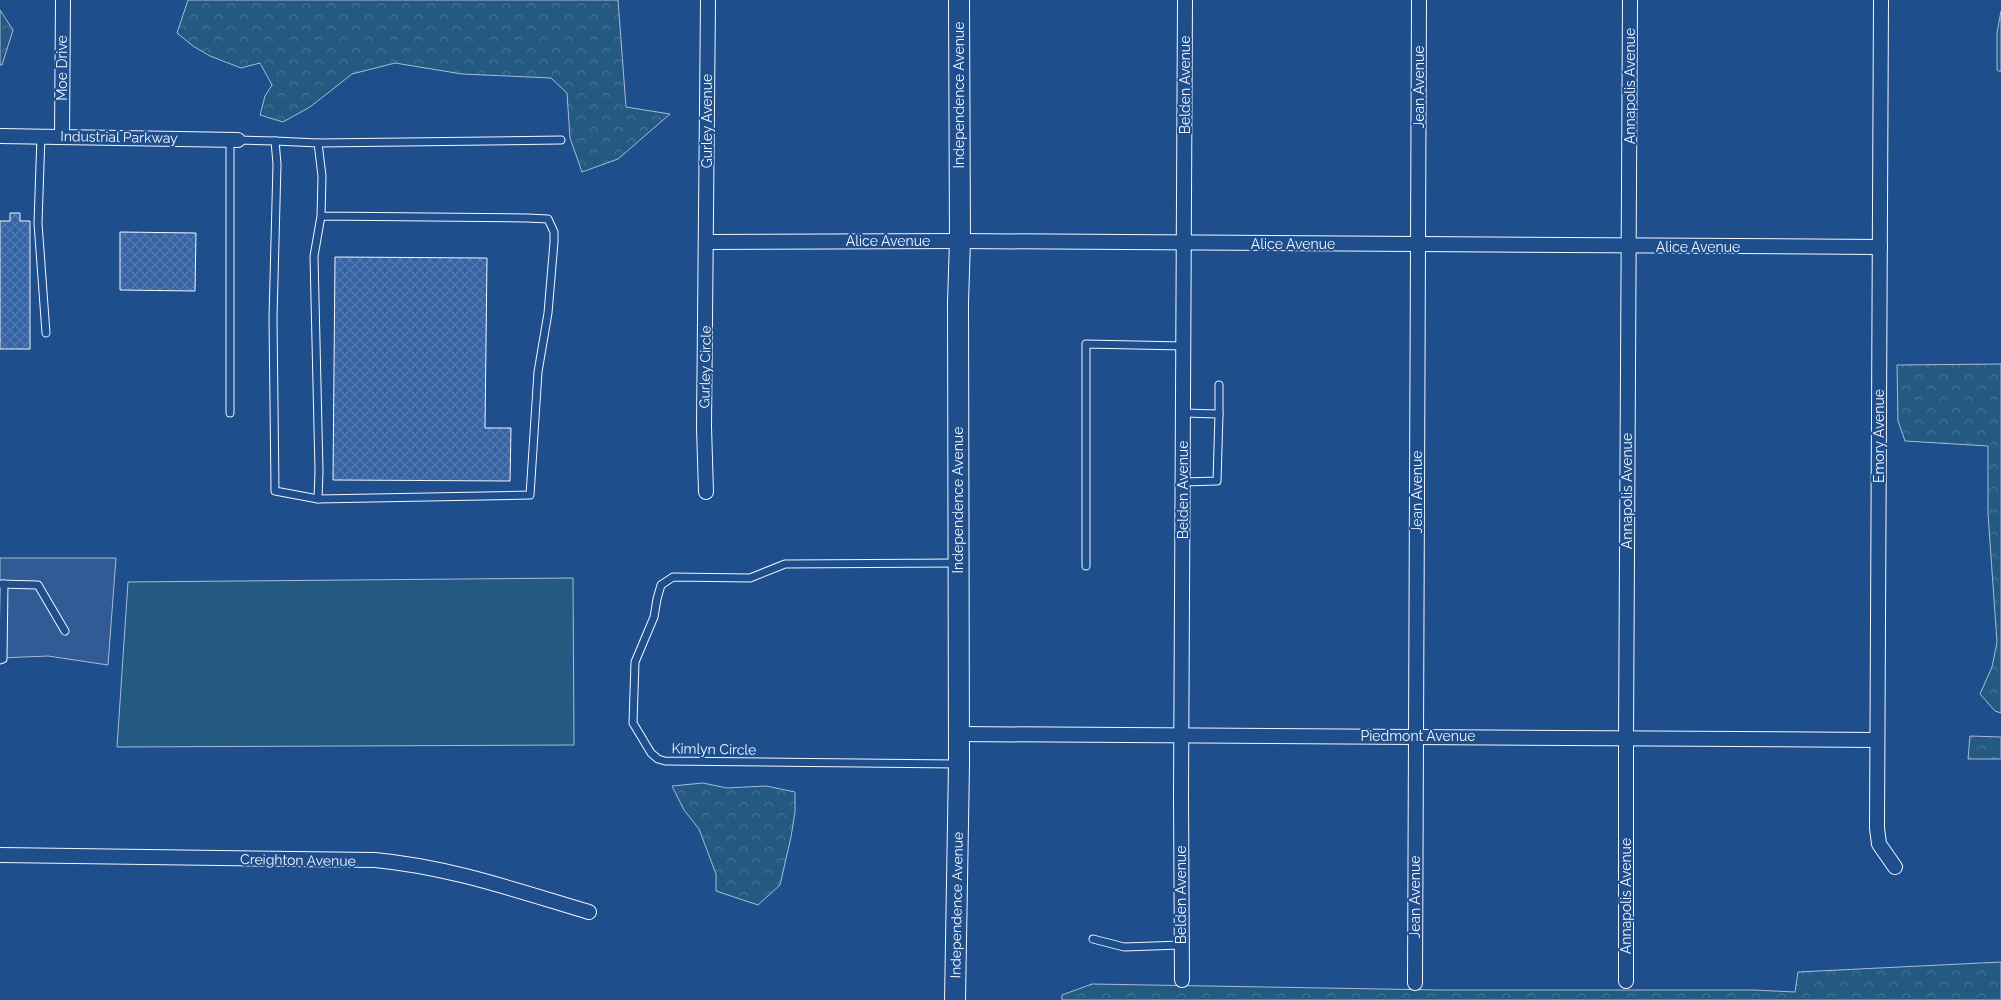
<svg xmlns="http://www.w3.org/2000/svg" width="2001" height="1000" font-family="Raleway,sans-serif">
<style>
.forest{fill:url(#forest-crowns);stroke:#a8bbd7}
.garden{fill:#245a82;stroke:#a8bbd7}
.parking{fill:#305b95;stroke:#a8bbd7}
.building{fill:url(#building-cross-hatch);stroke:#f2f6ff}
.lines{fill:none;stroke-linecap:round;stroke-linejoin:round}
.lane-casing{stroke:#f2f6ff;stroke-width:9}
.street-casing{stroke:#f2f6ff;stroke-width:16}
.secondary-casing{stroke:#f2f6ff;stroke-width:22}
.lane{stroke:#1f4e8c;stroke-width:7}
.street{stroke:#1f4e8c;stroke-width:14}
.secondary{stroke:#1f4e8c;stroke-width:20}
.labels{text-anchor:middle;stroke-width:4;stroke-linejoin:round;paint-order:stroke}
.street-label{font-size:14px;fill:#f2f6ff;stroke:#1f4e8c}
</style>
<defs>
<pattern id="forest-crowns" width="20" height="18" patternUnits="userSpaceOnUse" patternTransform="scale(1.25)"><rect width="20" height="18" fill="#245a82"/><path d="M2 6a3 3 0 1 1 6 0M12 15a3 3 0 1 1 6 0" fill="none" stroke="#447295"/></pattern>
<pattern id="building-cross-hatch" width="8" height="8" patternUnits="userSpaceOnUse" patternTransform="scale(1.25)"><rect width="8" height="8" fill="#3563a3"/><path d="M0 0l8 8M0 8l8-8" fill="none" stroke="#537ab1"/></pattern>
</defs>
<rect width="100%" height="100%" fill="#1f4e8c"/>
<!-- forest -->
<g class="forest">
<polygon points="188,0 618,0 626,107 670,114 618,159 582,172 570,138 567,93 551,78 462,74 395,63 352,74 310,107 283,122 260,115 265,96 272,85 260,63 241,68 210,56 193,46 177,33"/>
<polygon points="0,10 13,30 2,65 0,65"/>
<polygon points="2001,11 2001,72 1997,70 1997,33"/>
<polygon points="2001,364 2001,713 1995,711 1980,694 1992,667 1997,642 1988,514 1988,446 1905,441 1898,421 1897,365"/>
<polygon points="1970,736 2001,737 2001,759 1968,759"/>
<polygon points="703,783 727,788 766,786 795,792 795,812 791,837 780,885 758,905 716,891 716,874 699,829 684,810 672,786"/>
<polygon points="2001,962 2001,1000 1062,1000 1062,995 1092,984 1439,990 1754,990 1795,992 1798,972"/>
</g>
<!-- garden -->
<polygon class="garden" points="573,578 574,745 117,747 128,582"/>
<!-- parking -->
<polygon class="parking" points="0,558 116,558 108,665 48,656 0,658"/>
<!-- building -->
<g class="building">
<polygon points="10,213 20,213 20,221 30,221 30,349 0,349 0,221 10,221"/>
<polygon points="120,232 196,233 195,291 120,290"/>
<polygon points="335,257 487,258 485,428 511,428 510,481 333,480"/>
</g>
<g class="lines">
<defs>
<g id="lane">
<polyline points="41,136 38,223 46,333"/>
<polyline points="238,140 275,141 277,164 273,318 275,491 318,499"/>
<polyline points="275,141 318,143 322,176 321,216 314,256 319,471 318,499 530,495 538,372 548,313 554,242 554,232 548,219 527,218 321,216"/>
<polyline points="318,143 561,140"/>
<polyline points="230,413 230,140"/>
<polyline points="1219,414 1219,385"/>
<polyline points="1183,482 1217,481 1219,414 1183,413"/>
<polyline points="1086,566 1086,344 1184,346"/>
<polyline points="0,584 38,585 65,631"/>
<polyline points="0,660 3,659 4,584"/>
<polyline points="956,764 665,761 658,759 651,753 633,723 635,662 654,617 657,599 661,585 673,577 750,578 785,564 957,563"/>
<polyline points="1093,939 1124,947 1181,945"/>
</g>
<g id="street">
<polyline points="1881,0 1877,828 1879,844 1895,867"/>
<polyline points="0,136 238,140"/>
<polyline points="62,136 63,0"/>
<polyline points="706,242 960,241 1880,247"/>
<polyline points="706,492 704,427 708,0"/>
<polyline points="959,734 1877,740"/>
<path d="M0,855L375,860C450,867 518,891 589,912"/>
<polyline points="1182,980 1181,796 1185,0"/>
<polyline points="1626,981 1626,738 1630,0"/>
<polyline points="1415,983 1419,0"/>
</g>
<g id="secondary">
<path id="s1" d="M955,1000L959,764L958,302L960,241L959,0"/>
</g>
</defs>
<!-- lane casing -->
<use href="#lane" class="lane-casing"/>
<!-- street casing -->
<use href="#street" class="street-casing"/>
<!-- secondary casing -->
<use href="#secondary" class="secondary-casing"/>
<!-- lane -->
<use href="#lane" class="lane"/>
<!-- street -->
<use href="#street" class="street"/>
<!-- secondary -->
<use href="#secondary" class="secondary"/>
</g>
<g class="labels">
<!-- street labels -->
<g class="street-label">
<text transform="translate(62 68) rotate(-90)" y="5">Moe Drive</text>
<text transform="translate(1185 85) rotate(-90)" y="5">Belden Avenue</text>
<text transform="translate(1630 86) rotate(-90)" y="5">Annapolis Avenue</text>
<text transform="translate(1419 87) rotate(-90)" y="5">Jean Avenue</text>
<text transform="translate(959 95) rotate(-90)" y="5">Independence Avenue</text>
<text transform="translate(707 121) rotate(-90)" y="5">Gurley Avenue</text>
<text transform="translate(119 137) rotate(1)" y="5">Industrial Parkway</text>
<text x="888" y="246">Alice Avenue</text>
<text x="1293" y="249">Alice Avenue</text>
<text x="1698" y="252">Alice Avenue</text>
<text transform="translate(705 367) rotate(-89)" y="5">Gurley Circle</text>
<text transform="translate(1879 436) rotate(-90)" y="5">Emory Avenue</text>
<text transform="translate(1183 490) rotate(-90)" y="5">Belden Avenue</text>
<text transform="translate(1627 491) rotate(-90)" y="5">Annapolis Avenue</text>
<text transform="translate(1417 492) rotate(-90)" y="5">Jean Avenue</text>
<text transform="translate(958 500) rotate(-90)" y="5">Independence Avenue</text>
<text x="1418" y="741">Piedmont Avenue</text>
<text transform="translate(714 749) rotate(1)" y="5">Kimlyn Circle</text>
<text transform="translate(298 860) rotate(1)" y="5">Creighton Avenue</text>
<text transform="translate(1181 895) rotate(-90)" y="5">Belden Avenue</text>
<text transform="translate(1626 896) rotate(-90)" y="5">Annapolis Avenue</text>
<text transform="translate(1415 897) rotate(-90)" y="5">Jean Avenue</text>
<text dy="5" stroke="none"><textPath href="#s1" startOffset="95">Independence Avenue</textPath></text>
</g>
</g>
</svg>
